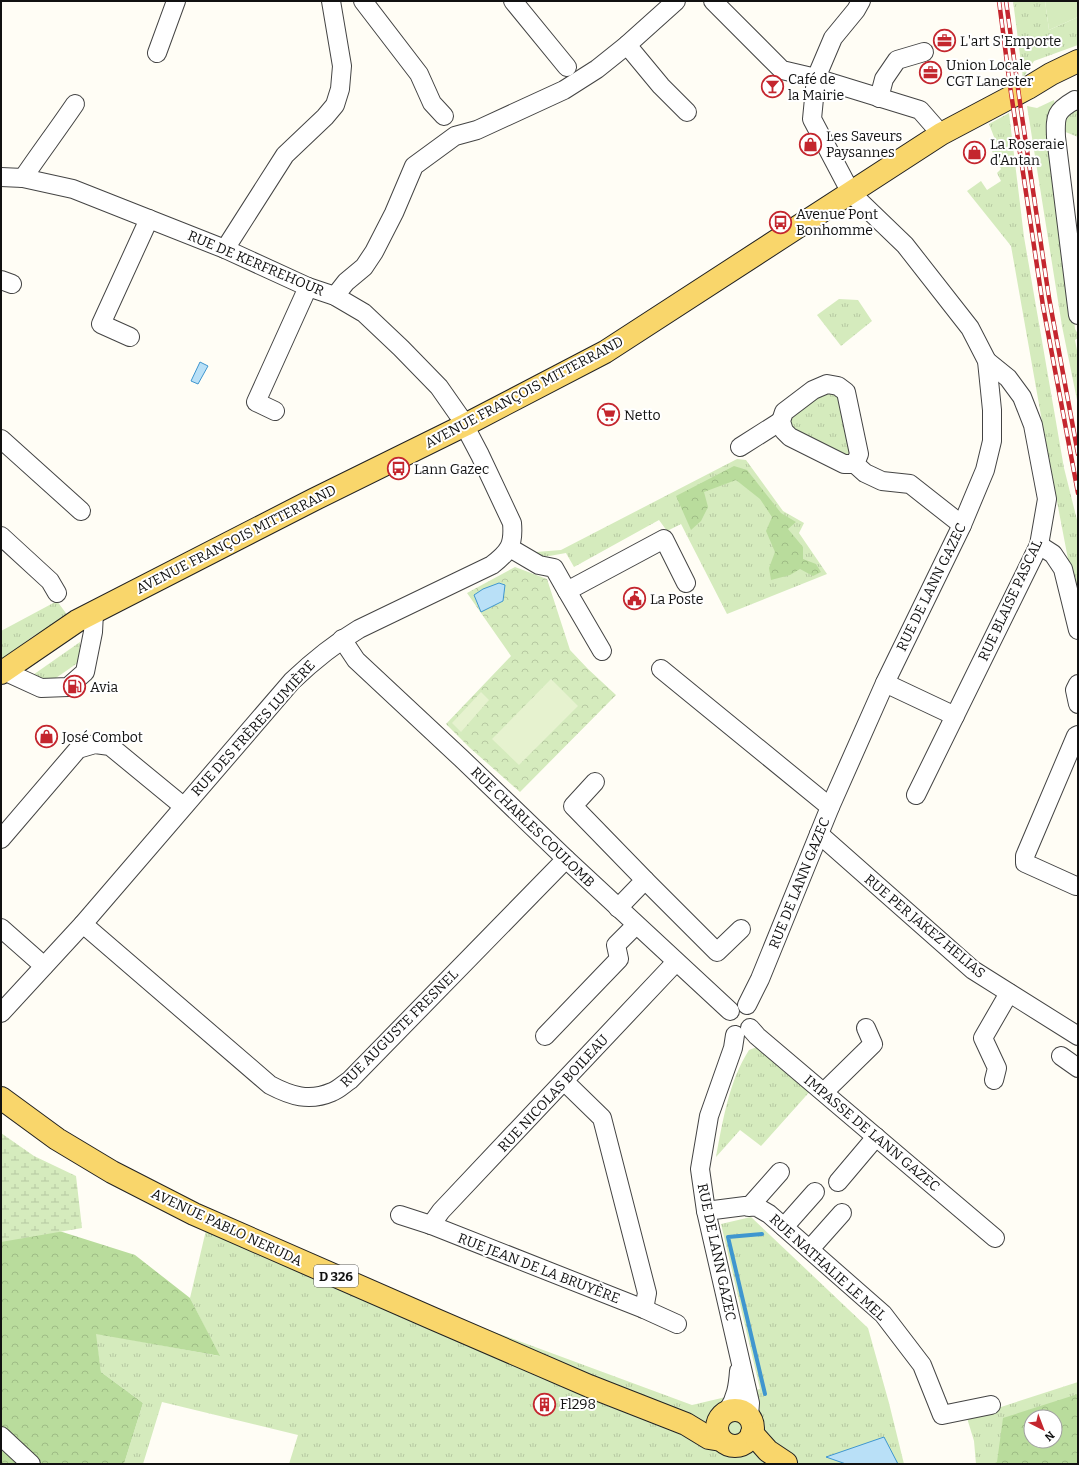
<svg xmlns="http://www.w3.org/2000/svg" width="1079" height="1465" font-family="Bitter,serif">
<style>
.grass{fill:url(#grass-tufts);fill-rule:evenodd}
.forest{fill:url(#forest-crowns);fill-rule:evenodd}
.wetland{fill:url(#wetland-marsh)}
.park{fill:url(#park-crowns)}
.garden{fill:#d5ebbd}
.pitch{fill:#e6f2cf}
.water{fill:#b9e0f7;stroke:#3f96cf}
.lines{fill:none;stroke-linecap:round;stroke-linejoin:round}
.stream{stroke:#3f96cf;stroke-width:4}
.minor-casing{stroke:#444;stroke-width:20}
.major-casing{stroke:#222;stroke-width:24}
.minor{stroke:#fff;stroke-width:18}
.major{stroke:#f9d66b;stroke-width:22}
.rail-casing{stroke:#c4262e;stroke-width:4.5}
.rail{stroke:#fff;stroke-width:3;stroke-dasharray:9;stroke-linecap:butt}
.labels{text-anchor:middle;stroke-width:4;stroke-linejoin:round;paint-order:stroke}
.shield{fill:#fff;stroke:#585858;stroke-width:1}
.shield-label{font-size:13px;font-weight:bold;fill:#111}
.poi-label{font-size:14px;fill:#111;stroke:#fff;text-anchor:start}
.street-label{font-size:14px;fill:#111;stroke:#fff}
</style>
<defs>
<pattern id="grass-tufts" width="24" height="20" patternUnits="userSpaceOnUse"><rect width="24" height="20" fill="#d5ebbd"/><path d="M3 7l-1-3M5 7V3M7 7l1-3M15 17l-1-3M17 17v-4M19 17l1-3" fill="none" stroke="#b6c8a1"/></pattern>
<pattern id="forest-crowns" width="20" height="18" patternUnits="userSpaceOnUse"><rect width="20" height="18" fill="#b9dc9c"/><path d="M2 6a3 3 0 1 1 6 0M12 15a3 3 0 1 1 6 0" fill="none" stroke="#9ebc85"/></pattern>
<pattern id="wetland-marsh" width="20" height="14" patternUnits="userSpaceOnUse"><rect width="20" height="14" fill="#d5ebbd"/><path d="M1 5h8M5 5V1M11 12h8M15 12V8" fill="none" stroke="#b6c8a1"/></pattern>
<pattern id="park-crowns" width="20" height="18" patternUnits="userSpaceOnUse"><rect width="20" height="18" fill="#d5ebbd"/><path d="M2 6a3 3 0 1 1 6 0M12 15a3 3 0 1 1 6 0" fill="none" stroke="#b6c8a1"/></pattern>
</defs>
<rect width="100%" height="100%" fill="#fffdf5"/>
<!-- grass -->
<g class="grass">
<polygon points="1013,1 1045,1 1049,30 1078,17 1078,45 1034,61 1023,78"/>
<polygon points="1054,100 1055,105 1048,114 1046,130 1060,217 1075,329 1078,334 1078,338 1075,340 1078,356 1078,405 1062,326 1027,106 1037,108"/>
<polygon points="1076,110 1078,111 1078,137 1063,131 1062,118 1069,113"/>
<polygon points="1009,113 1024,237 1064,468 1078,524 1078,606 1068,574 1068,559 1046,444 1011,246 967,191 981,181 987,190 1001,181 997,173 1001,169 992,151 998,147 989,124"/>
<polygon points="839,299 858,300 872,321 841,346 817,315"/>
<polygon points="828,394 839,395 851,457 795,429 789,428 791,416 817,397"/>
<polygon points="737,459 746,460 783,511 804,523 799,533 827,574 727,614 681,524 667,531 659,520 574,567 566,553 538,558 536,552 561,550"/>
<polygon points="57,601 68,616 32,637 1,660 1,631"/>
<polygon points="80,642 79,662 53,680 30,677"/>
<path d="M757,1047L813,1088L761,1146L740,1130L716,1157C723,1120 729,1081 749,1050Z"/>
<polygon points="751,1217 868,1328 889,1403 904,1464 289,1464 298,1435 162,1402 143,1464 124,1464 143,1403 101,1372 95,1333 219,1356 190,1298 207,1226 692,1405 760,1389 721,1224"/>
<path d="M1078,1382V1464H976L974,1441L967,1418ZM1031,1417H1055V1441H1031Z"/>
</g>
<!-- forest -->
<g class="forest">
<polygon points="734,466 747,470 781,513 796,522 788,529 803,547 803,559 816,564 821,572 813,576 800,569 790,575 771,580 769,568 775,552 766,531 772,517 760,499 736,480 704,492 708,507 701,521 691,530 676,496"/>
<polygon points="34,1223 135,1255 190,1298 220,1356 96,1334 101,1372 143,1403 124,1464 1,1464 1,1228"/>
<path d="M1078,1394V1464H993L997,1462L1003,1418ZM1031,1417H1055V1441H1031Z"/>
</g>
<!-- wetland -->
<polygon class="wetland" points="1,1133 34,1156 76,1176 82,1228 1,1242"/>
<!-- park -->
<polygon class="park" points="515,567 547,579 570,650 588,669 616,695 520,792 470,748 446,724 511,656 467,593"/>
<!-- garden -->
<polygon class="garden" points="1045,1 1078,1 1078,17 1049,30"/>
<!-- pitch -->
<g class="pitch">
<polygon points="551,679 578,706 519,765 492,739"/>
<polygon points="481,692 489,700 461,732 452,723"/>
</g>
<!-- water -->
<g class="water">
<polygon points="200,362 208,366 198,384 191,381"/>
<polygon points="499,583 505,585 503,601 481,612 474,595 483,589"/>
<polygon points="884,1437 898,1464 846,1464 826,1457"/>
</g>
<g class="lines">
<!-- stream -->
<polyline class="stream" points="762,1234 728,1237 765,1394"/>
<defs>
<g id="minor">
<polyline points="363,1 419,74 432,103 444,116"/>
<polyline points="513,1 567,67"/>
<polyline points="713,1 782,70 816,78 920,110 941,134"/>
<polyline points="627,45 661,86 687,112"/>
<polyline points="157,53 176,1"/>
<polyline points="879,98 884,79 897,60 924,52"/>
<path d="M1078,101L1075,100C1056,111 1055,115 1056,137L1078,315"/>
<path d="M1,177L23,178L73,189L225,249L308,287L335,296L364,313L401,348L439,387L460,417L480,455L512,523C514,545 509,552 492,565L359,629C334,644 313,661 292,681L83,924L1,1013"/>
<path d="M23,178C40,153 58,129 75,104"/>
<polyline points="225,249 285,155 325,117 335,105 340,89 342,66 331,1"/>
<polyline points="1,280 12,284"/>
<polyline points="335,296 346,282 364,267 374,252 394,213 414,166 455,136 477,130 564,90 597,69 627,45 676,1"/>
<polyline points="130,337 101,324 149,219"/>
<polyline points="275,411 256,402 308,287"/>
<polyline points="1,439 81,511"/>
<polyline points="740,447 781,421"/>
<polyline points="855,464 859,454 846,392 838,386 827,384 813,390 784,412 781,421 784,431 790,437 844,464 855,464 865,473 882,481 910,484 962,525"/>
<polyline points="1,536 50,581 57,593"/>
<polyline points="1039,545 1053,554 1063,569 1078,630"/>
<polyline points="510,548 539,565 554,568 567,591 664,539 686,583"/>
<polyline points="567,591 602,651"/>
<polyline points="342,639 356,660 461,758 566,859 730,1011"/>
<polyline points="661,669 830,807"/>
<polyline points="4,671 41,688 68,687 85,672 93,632 94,613"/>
<polyline points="885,683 955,716"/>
<polyline points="1078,684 1075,690 1078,704"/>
<polyline points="1078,735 1076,736 1025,856 1025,863 1076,886 1078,886"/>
<polyline points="595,782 573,806 645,880 618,908"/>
<polyline points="916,795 1039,545 1047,499 1033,425 1022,397 1008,378 987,361"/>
<polyline points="819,834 973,970 1078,1036"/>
<polyline points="1,839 78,749 95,744 110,746 183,806"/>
<polyline points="645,880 717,952 741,929"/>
<path d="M83,924L270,1085C291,1096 309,1102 332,1092C338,1090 344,1084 350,1080L566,859"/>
<polyline points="1,928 44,966"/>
<polyline points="747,1005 760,979 830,807 885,683 962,525 985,470 992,441 992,410 987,361 970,328 905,245 851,193 812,119 816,78 833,38 856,10 861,1"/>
<polyline points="750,1028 757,1036 995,1238"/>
<polyline points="735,1035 733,1048 709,1116 700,1169 706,1211 750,1403 749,1416"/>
<polyline points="545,1036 619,959 616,945 636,925"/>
<polyline points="1061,1056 1078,1068"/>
<polyline points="994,1080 997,1068 983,1038 1009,993"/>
<polyline points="564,1081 602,1118 647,1293 644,1309"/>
<polyline points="824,1092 873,1044 866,1028"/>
<polyline points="838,1182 876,1137"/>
<polyline points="749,1207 780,1172"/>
<polyline points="706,1211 745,1206 757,1207 769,1214 883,1314 922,1365 942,1415 991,1405"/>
<polyline points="400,1215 431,1225 644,1309 677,1324"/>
<polyline points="431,1225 441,1211 676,962"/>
<polyline points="784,1227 815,1192"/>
<polyline points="810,1249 842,1213"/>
<path d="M728,1410C736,1398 738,1386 739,1371"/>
<polyline points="1,1436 31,1464"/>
</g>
<g id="major">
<polyline points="1,673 77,621 313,500 465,425 605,352 941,134 1028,88 1051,74 1078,61"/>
<polyline points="1,1098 57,1139 112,1172 194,1214 434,1319 589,1386 686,1424 709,1438 721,1440"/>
<circle cx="735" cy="1428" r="18"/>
<polyline points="752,1433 768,1451 786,1463"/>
</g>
</defs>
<!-- minor casing -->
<use href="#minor" class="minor-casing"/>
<!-- major casing -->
<use href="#major" class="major-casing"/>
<!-- minor -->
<use href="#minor" class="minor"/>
<!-- major -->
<use href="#major" class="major"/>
<defs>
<g id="rail">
<polyline points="999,1 1010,86 1043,306 1078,493"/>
<polyline points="1006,1 1021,110 1049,298 1078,454"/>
</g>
</defs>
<!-- rail casing -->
<use href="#rail" class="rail-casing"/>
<!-- rail -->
<use href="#rail" class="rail"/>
</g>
<!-- icons -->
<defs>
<symbol id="office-ring" viewBox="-11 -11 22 22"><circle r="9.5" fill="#fff" stroke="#c4262e" stroke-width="1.5"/><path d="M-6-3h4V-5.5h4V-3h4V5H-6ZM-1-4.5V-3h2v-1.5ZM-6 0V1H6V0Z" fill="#c4262e"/></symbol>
<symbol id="bar-ring" viewBox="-11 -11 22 22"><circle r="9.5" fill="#fff" stroke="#c4262e" stroke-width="1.5"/><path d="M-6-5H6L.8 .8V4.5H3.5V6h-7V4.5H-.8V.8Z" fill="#c4262e"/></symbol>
<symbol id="shop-ring" viewBox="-11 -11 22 22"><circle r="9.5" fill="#fff" stroke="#c4262e" stroke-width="1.5"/><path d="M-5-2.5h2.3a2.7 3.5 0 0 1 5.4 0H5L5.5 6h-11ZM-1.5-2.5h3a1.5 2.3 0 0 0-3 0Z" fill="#c4262e"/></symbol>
<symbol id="bus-ring" viewBox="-11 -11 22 22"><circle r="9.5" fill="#fff" stroke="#c4262e" stroke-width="1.5"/><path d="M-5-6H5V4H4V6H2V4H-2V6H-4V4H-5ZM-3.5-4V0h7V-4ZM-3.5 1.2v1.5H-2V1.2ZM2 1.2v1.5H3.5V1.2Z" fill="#c4262e"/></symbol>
<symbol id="supermarket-ring" viewBox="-11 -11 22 22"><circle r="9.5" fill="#fff" stroke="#c4262e" stroke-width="1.5"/><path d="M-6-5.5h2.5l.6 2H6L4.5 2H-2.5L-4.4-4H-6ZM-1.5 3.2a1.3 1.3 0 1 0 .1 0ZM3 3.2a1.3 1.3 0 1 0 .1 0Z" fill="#c4262e"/></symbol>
<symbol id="civic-ring" viewBox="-11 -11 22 22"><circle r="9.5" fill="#fff" stroke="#c4262e" stroke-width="1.5"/><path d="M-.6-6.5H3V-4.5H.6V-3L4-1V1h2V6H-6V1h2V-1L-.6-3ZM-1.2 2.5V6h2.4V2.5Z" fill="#c4262e"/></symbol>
<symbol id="fuel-ring" viewBox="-11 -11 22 22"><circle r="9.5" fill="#fff" stroke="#c4262e" stroke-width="1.5"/><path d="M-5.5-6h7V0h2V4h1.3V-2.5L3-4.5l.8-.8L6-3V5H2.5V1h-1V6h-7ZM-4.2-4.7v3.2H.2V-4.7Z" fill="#c4262e"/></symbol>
<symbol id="building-ring" viewBox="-11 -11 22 22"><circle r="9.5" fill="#fff" stroke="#c4262e" stroke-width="1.5"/><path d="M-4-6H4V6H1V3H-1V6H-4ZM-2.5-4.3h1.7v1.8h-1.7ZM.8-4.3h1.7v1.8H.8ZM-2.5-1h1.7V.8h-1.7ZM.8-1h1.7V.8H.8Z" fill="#c4262e"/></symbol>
</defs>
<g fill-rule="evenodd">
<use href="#office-ring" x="932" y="28" width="25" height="25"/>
<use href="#office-ring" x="918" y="60" width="25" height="25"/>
<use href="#bar-ring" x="760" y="74" width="25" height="25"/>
<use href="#shop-ring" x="798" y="132" width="25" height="25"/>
<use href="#shop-ring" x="962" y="140" width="25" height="25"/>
<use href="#bus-ring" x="768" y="210" width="25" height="25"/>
<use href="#supermarket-ring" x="596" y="402" width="25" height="25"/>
<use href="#bus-ring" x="386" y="456" width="25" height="25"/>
<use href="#civic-ring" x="622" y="586" width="25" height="25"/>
<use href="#fuel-ring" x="62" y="674" width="25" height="25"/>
<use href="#shop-ring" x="34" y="724" width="25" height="25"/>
<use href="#building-ring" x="532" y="1392" width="25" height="25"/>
</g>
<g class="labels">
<!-- shield labels -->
<rect class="shield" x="314" y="1265" width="44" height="22" rx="3"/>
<g class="shield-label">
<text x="336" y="1281">D 326</text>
</g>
<!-- poi labels -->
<g class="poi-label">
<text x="960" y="46">L'art S'Emporte</text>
<text x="946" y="70">Union Locale<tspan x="946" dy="16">CGT Lanester</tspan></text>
<text x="788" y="84">Café de<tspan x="788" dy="16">la Mairie</tspan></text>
<text x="826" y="141">Les Saveurs<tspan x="826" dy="16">Paysannes</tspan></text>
<text x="990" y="149">La Roseraie<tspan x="990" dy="16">d'Antan</tspan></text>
<text x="796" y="219">Avenue Pont<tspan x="796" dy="16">Bonhomme</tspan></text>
<text x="624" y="420">Netto</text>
<text x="414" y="474">Lann Gazec</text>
<text x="650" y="604">La Poste</text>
<text x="90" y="692">Avia</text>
<text x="62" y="742">José Combot</text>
<text x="560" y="1409">Fl298</text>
</g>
<!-- street labels -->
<g class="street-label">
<text transform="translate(256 263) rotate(23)" y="5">RUE DE KERFREHOUR</text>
<text transform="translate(524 392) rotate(-28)" y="5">AVENUE FRANÇOIS MITTERRAND</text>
<text transform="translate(236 539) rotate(-27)" y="5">AVENUE FRANÇOIS MITTERRAND</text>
<text transform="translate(931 587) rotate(-64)" y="5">RUE DE LANN GAZEC</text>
<text transform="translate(1010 600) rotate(-65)" y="5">RUE BLAISE PASCAL</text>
<text transform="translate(253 728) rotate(-48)" y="5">RUE DES FRÈRES LUMIÈRE</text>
<text transform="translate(533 827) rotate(44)" y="5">RUE CHARLES COULOMB</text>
<text transform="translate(799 883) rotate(-68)" y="5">RUE DE LANN GAZEC</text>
<text transform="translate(925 926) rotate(40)" y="5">RUE PER JAKEZ HELIAS</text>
<text transform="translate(399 1028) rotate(-45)" y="5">RUE AUGUSTE FRESNEL</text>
<text transform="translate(553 1093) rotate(-47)" y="5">RUE NICOLAS BOILEAU</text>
<text transform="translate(872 1133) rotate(40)" y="5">IMPASSE DE LANN GAZEC</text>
<text transform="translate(227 1227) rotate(25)" y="5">AVENUE PABLO NERUDA</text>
<text transform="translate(717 1252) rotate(78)" y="5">RUE DE LANN GAZEC</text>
<text transform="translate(828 1267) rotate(42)" y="5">RUE NATHALIE LE MEL</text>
<text transform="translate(539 1268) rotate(21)" y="5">RUE JEAN DE LA BRUYÈRE</text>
</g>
</g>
<!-- border -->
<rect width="1079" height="1465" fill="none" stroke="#111111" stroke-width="4"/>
<!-- north arrow -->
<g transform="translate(1043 1429) rotate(138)"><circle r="19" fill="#ffffff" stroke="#a0a0a0"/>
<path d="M0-3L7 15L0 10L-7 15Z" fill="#c4262e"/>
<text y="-6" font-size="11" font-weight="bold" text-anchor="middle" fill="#111111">N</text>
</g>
</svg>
